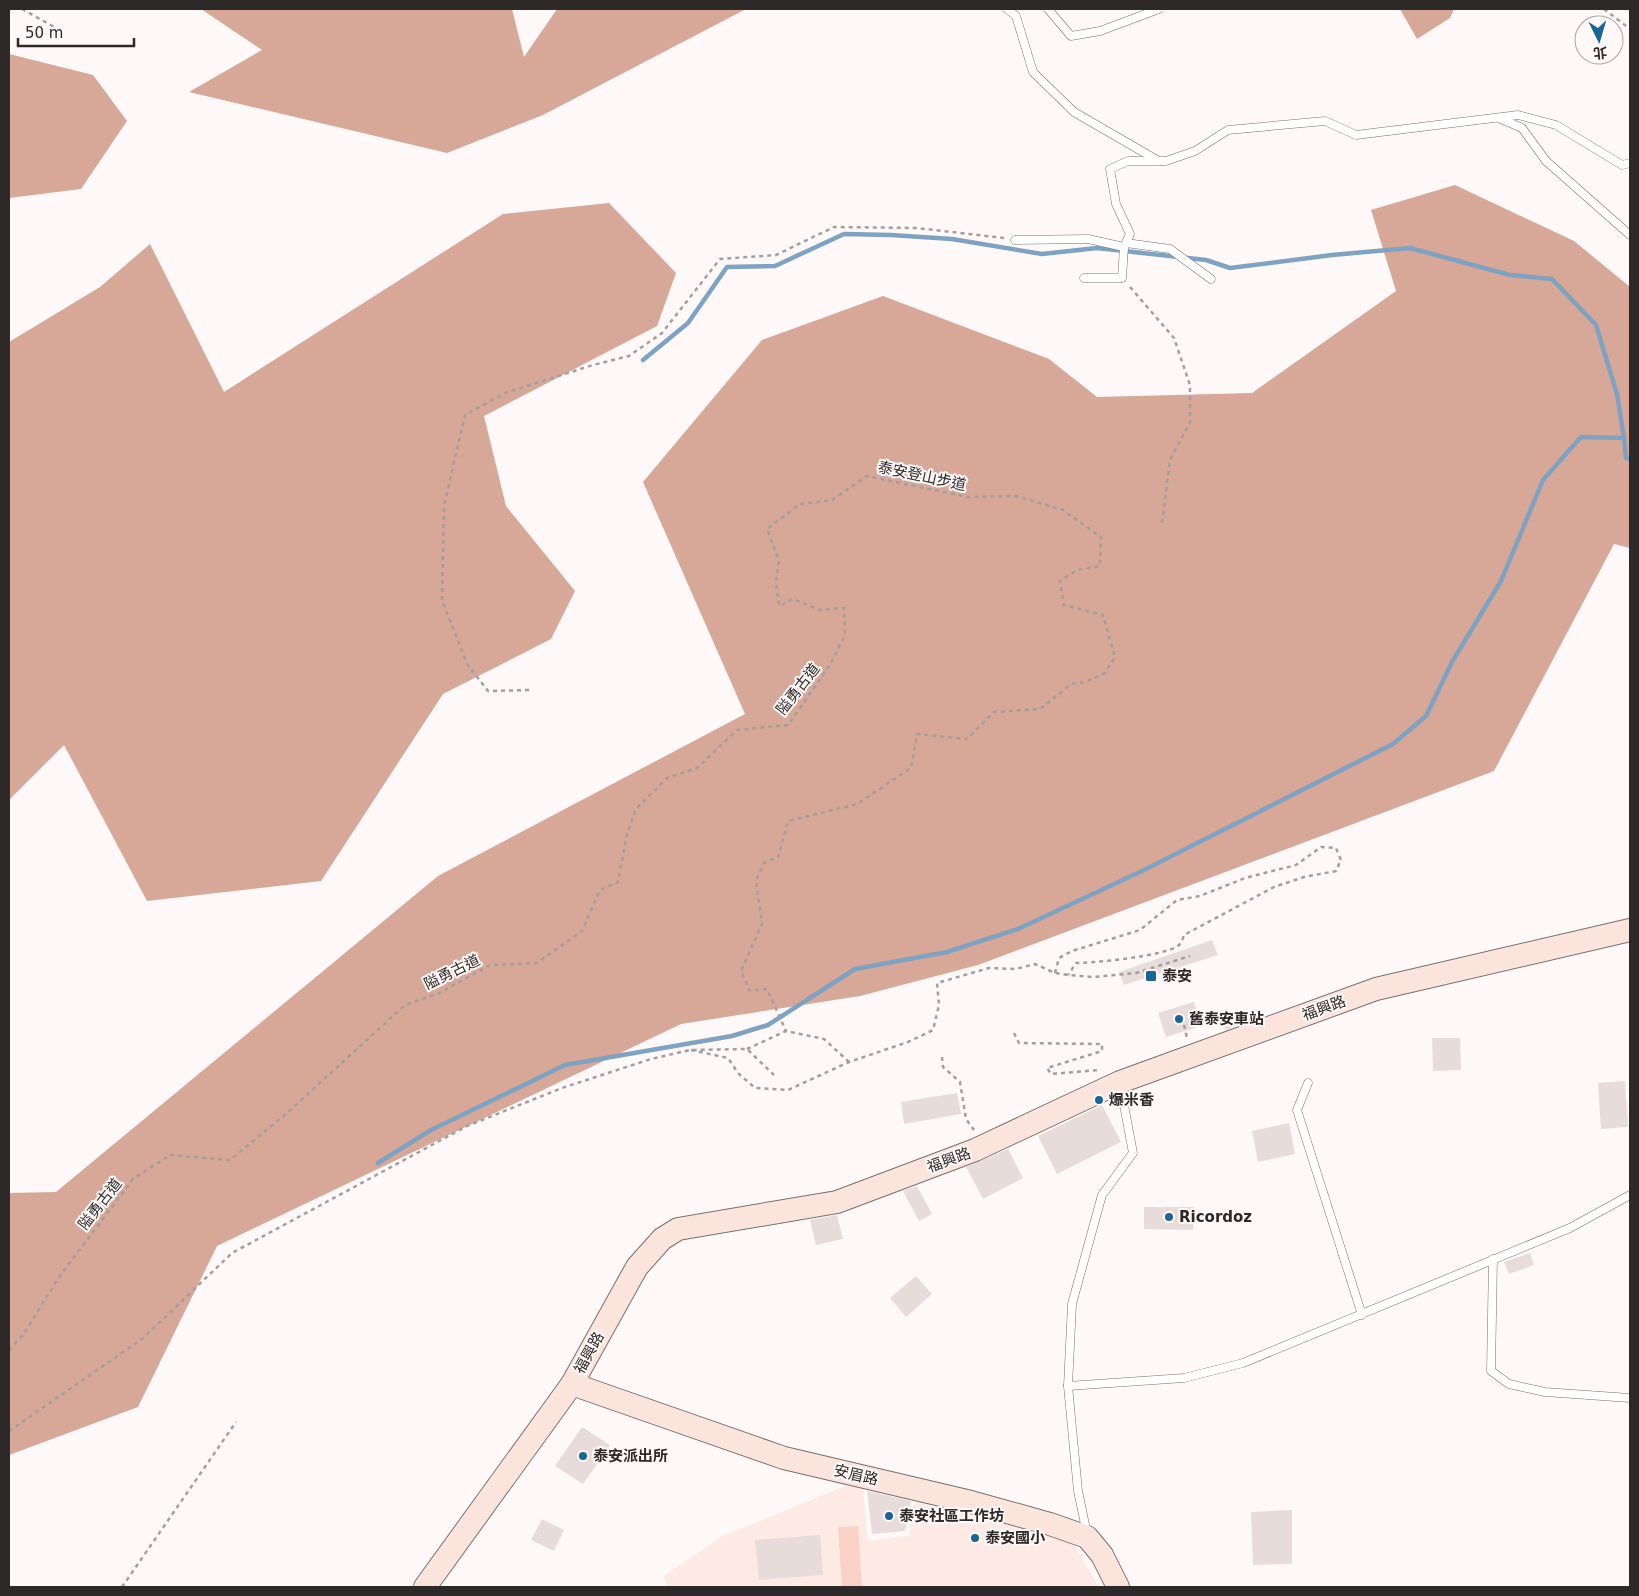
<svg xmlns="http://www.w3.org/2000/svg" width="1639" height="1596" font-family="'DejaVu Sans','Noto Sans TC',sans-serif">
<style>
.built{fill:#feeae4}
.green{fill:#fad2c5}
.forest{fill:#d7a797}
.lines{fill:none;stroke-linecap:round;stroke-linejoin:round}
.stream{stroke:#7ea3c2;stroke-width:4.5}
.building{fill:#e7dcd9}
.lane-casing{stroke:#79706c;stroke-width:9}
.secondary-casing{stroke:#79706c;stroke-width:24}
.path{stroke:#a49f9e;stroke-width:2.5;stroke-dasharray:4 4;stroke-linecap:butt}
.lane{stroke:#fff;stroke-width:8}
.secondary{stroke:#fae4dc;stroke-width:22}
.poi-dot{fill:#186598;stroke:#fef9f8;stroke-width:2}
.labels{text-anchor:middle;stroke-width:4;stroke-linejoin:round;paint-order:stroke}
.street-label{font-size:15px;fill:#2d2928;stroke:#fef9f8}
.poi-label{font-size:15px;font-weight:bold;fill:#2d2928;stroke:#fef9f8;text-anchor:start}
</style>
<rect width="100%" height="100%" fill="#fef9f8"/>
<!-- built -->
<polygon class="built" points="847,1485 863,1489 868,1541 909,1536 915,1502 1072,1541 1099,1587 667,1587 664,1576 723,1536"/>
<!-- green -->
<polygon class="green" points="858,1526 862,1587 842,1587 838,1527"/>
<!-- forest -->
<g class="forest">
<polygon points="201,9 512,9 524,57 557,9 746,9 543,115 447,153 189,92 262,50"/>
<polygon points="1400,9 1454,9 1450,18 1417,39"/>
<polygon points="9,54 93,75 127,121 81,189 9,198"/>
<polygon points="1455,185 1574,241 1630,287 1630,548 1614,544 1494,771 978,965 860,996 681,1024 217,1246 138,1407 9,1455 9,1193 56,1192 438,876 745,714 643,482 762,340 883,296 1049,359 1097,397 1252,393 1396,291 1371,210"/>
<polygon points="609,203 676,273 657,326 484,416 506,506 575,591 551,639 443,694 321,881 147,901 64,745 9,800 9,342 100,287 150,244 224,392 503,214"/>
</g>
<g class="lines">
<!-- stream -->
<g class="stream">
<polyline points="643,360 688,323 727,267 775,266 844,234 891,235 952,239 1042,254 1097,248 1206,260 1230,268 1332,255 1410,248 1510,275 1552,279 1596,325 1617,394 1624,438"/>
<polyline points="378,1163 431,1130 565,1065 732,1036 768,1025 855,969 947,952 1018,929 1142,871 1393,744 1426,716 1452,662 1501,581 1543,480 1581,437 1624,438 1626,458 1630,459"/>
</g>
</g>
<!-- building -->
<g class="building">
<polygon points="1212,940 1218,955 1124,985 1119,972"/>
<polygon points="1194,1002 1201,1026 1166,1037 1158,1013"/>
<polygon points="1246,1011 1248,1022 1225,1030 1223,1015"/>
<polygon points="1432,1038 1460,1038 1461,1070 1433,1071"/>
<polygon points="1625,1081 1628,1127 1601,1129 1598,1083"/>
<polygon points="957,1093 961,1114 904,1124 901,1102"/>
<polygon points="1102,1105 1121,1142 1057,1174 1038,1136"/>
<polygon points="1289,1123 1295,1154 1258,1162 1252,1131"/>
<polygon points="1008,1149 1023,1178 983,1199 966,1167"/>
<polygon points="917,1186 932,1214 919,1221 903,1191"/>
<polygon points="1144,1207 1194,1207 1193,1230 1144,1229"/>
<polygon points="837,1215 843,1239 816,1245 810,1220"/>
<polygon points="1530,1253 1534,1265 1509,1274 1504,1262"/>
<polygon points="916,1276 932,1294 906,1317 890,1298"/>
<polygon points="582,1427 610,1445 583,1484 555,1466"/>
<polygon points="867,1491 911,1501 905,1531 872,1534"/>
<polygon points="1292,1510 1292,1564 1253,1565 1251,1512"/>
<polygon points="542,1519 564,1530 554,1551 531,1540"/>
<polygon points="820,1535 823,1575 759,1580 755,1540"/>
</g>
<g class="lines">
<defs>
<g id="lane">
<polyline points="1007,9 1016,16 1033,72 1074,112 1157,160"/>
<polyline points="1048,9 1071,36 1100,31 1159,9"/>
<polyline points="1499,118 1522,128 1546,161 1630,235"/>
<polyline points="1015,240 1088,239 1124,247 1130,234 1116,204 1110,169 1128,161 1166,161 1195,151 1228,130 1325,121 1356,135 1518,115 1556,125 1622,165 1630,163"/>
<polyline points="1126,243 1170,249 1211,279"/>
<polyline points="1084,278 1122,278 1124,247"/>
<polyline points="1308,1083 1297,1110 1362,1315"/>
<polyline points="1493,1259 1491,1371 1509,1384 1545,1392 1630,1398"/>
<polyline points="1068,1386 1184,1378 1243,1363 1570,1228 1630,1195"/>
<polyline points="1087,1534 1078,1491 1068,1386 1072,1304 1102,1195 1133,1153 1120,1084"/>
</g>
<g id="secondary">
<polyline points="572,1384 784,1458 971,1502 1050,1524 1087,1537 1102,1555 1118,1587"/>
<polyline points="425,1587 572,1384 637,1267 662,1239 678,1229 837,1202 975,1150 1120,1082 1376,989 1630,930"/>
</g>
</defs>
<!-- lane casing -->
<use href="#lane" class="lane-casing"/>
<!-- secondary casing -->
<use href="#secondary" class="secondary-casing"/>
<!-- path -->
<g class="path">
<polyline points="22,9 63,32"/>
<polyline points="1604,9 1630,29"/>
<polyline points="1130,287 1174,338 1190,385 1190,422 1170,460 1162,523"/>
<polyline points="529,690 488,691 467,664 442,600 444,506 465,415 505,393 593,365 629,356 662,333 720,259 776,255 834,227 917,228 1004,238"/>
<path d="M1055,973L1059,958L1072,951L1140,930L1177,900L1200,896L1245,878L1296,865L1321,847L1336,848L1341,860L1336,871L1304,877L1274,887L1184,935C1183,938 1182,943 1179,945C1167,956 1093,963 1076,963L1068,975"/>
<polyline points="1184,1025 1187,1038"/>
<polyline points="1014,1033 1019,1043 1102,1044 1102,1051 1047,1068 1051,1074 1099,1070"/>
<polyline points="747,1049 786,1031 824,1039 849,1062"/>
<polyline points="691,1050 728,1058 738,1073 755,1088 788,1090 849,1062 908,1042 933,1030 939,1005 937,983 989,968 1016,969 1035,964 1055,973 1068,975 1093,977 1136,973 1190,956"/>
<polyline points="942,1057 943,1067 960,1082 966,1119 974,1130"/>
<polyline points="9,1350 23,1335 59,1277 133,1179 170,1155 230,1160 287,1113 405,1005 439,993 490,965 537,963 582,931 600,890 618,882 627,834 636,809 667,778 697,768 737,730 788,725 830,665 845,635 844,608 820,610 793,599 779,606 776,581 779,561 767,529 800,504 832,500 867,476 968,497 1016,496 1063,510 1101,537 1100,566 1077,570 1060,581 1064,605 1103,615 1115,657 1105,673 1085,682 1071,684 1040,709 994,712 967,739 917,734 911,768 857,804 788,821 778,857 764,863 756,880 762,924 741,971 750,991 767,989 786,1031"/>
<polyline points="9,1431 142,1339 232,1253 467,1126 562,1088 651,1059 690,1050 747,1049 774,1075"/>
<polyline points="122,1587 236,1422"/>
</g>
<!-- lane -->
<use href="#lane" class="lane"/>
<!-- secondary -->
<use href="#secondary" class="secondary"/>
</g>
<!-- markers -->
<g class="poi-dot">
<rect x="1145" y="970" width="12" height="12" rx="2.5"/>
<circle cx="1179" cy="1019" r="5"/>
<circle cx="1099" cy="1100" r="5"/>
<circle cx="1169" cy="1217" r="5"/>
<circle cx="583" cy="1456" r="5"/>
<circle cx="889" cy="1516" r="5"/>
<circle cx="975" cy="1538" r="5"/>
</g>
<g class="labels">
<!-- street labels -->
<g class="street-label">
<text transform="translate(922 476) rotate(12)" y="5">泰安登山步道</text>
<text transform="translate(798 689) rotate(-52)" y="5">隘勇古道</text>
<text transform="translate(452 972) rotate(-26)" y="5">隘勇古道</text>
<text transform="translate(1324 1008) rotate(-20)" y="5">福興路</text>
<text transform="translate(949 1160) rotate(-20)" y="5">福興路</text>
<text transform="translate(100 1204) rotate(-52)" y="5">隘勇古道</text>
<text transform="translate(589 1353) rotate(-61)" y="5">福興路</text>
<text transform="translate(856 1475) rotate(13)" y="5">安眉路</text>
</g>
<!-- poi labels -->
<g class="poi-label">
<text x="1162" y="981">泰安</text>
<text x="1189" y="1024">舊泰安車站</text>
<text x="1109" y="1105">爆米香</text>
<text x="1179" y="1222">Ricordoz</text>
<text x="593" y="1461">泰安派出所</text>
<text x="899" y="1521">泰安社區工作坊</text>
<text x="985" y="1543">泰安國小</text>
</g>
</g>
<!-- border -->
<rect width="1639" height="1596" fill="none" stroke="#2d2928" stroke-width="20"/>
<!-- north arrow -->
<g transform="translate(1599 40) rotate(175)"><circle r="24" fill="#fef9f8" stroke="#aaa6a5"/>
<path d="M0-4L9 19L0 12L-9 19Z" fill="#186598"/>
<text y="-8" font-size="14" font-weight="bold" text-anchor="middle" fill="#2d2928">北</text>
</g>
<!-- scale -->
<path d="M18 38v8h116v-8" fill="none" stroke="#2d2928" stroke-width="2.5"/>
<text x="25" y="38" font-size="15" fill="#2d2928" stroke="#fef9f8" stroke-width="4" paint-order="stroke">50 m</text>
</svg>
